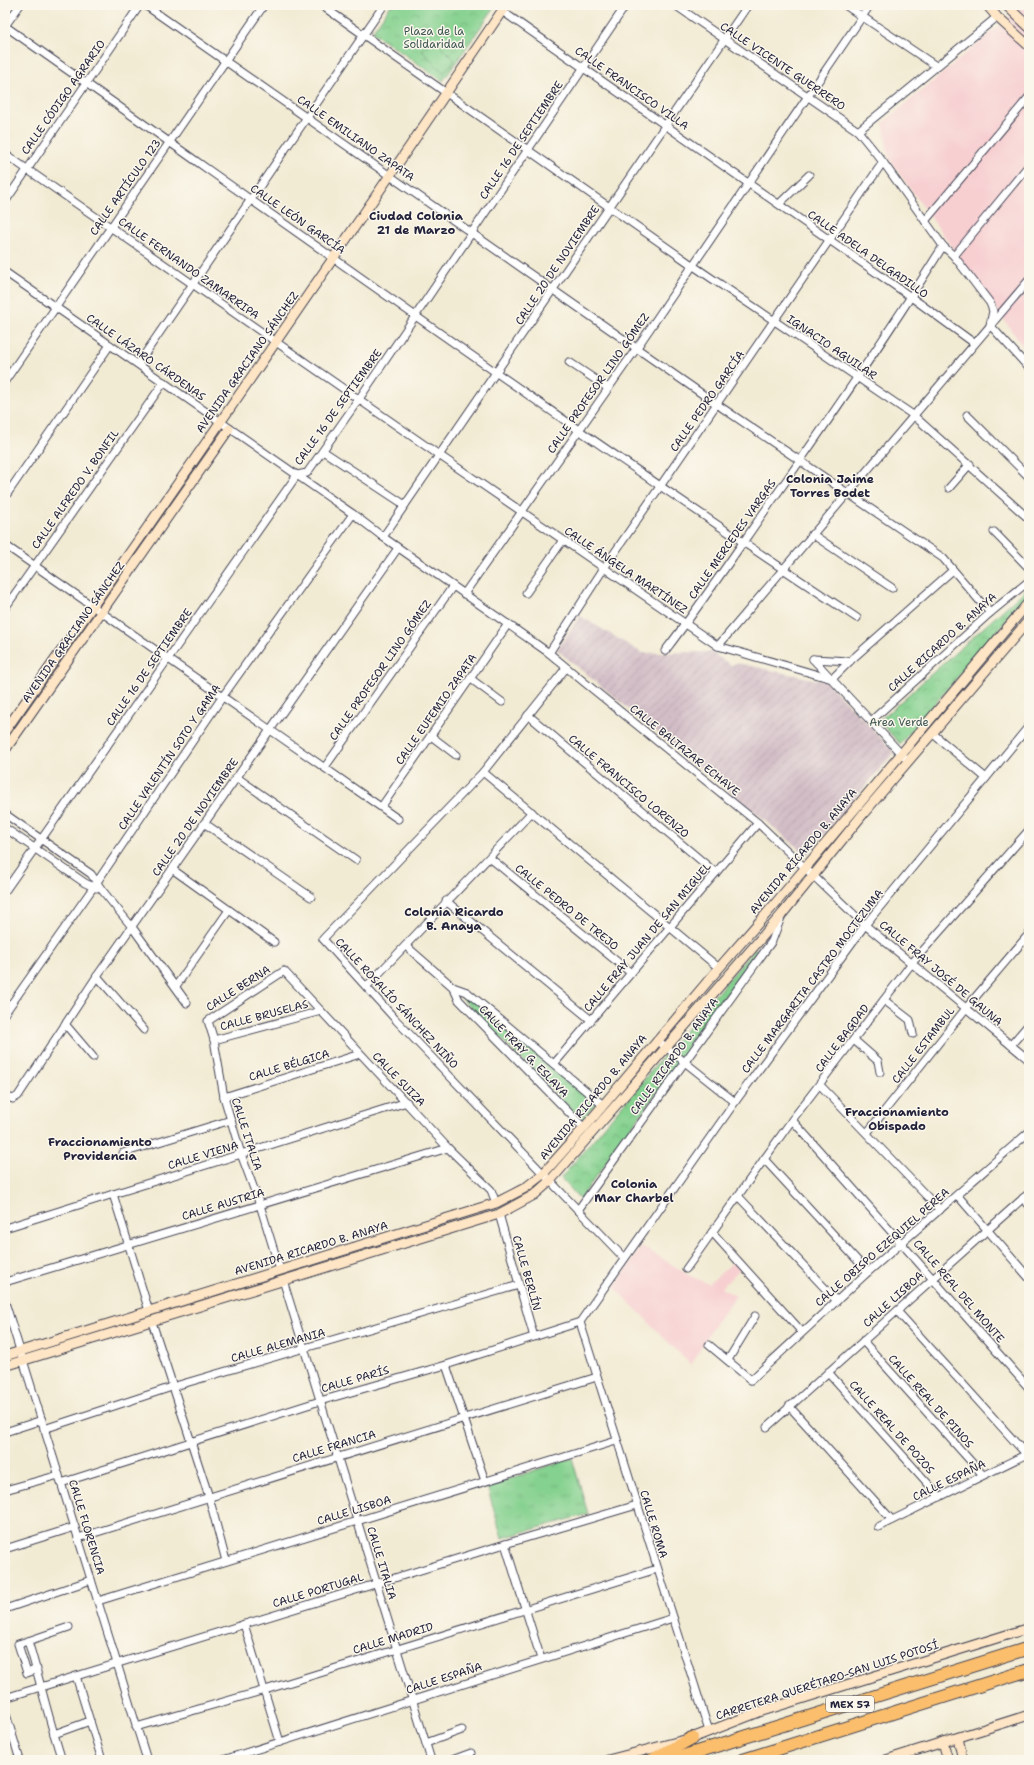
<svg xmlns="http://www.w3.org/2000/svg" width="1034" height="1765" font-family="'Shantell Sans',sans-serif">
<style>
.built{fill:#f7cfd1}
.industrial{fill:url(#industrial-furrows)}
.grass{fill:url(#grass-tufts);stroke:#547a65}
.park{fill:url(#park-crowns);stroke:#547a65}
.pitch{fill:#85d18f;stroke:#547a65}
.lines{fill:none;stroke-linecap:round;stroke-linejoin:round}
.street-casing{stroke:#414052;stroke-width:9}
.secondary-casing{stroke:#414052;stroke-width:11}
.highway-casing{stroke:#414052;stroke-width:14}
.street{stroke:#fff;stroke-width:7}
.secondary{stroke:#fde5c5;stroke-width:9}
.highway{stroke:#fabe6d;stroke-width:12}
.labels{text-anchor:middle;stroke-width:3;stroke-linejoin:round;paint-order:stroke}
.shield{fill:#fbf7ec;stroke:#636270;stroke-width:1}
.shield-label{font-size:10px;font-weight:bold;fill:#22223b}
.park-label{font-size:11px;fill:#405754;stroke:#fbf7ec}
.street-label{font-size:11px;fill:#22223b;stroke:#fbf7ec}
.neighbourhood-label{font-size:12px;font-weight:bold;fill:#22223b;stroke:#fbf7ec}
</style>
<defs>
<pattern id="industrial-furrows" width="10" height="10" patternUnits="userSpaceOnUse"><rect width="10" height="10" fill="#d2bdc6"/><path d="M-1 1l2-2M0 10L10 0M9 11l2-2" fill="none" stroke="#b4a2ab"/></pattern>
<pattern id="grass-tufts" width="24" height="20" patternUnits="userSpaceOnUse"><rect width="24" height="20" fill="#85d18f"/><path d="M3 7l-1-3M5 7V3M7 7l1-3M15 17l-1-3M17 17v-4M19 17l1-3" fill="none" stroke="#73b37c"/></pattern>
<pattern id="park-crowns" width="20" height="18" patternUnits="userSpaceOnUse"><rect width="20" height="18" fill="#85d18f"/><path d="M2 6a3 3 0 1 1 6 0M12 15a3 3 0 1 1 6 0" fill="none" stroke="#73b37c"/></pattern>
</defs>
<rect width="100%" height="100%" fill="#fbf7ec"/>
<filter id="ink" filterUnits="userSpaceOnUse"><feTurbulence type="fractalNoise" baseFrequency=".025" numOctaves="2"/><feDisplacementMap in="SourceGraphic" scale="8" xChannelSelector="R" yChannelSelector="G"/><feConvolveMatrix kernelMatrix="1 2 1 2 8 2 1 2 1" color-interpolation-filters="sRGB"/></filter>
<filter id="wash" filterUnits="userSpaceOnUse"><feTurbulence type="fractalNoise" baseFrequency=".012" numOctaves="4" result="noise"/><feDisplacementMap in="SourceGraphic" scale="16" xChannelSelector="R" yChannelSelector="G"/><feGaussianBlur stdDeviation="0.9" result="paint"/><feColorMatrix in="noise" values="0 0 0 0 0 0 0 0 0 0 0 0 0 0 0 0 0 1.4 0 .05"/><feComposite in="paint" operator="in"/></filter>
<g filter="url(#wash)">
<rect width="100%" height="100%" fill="#f2ebd4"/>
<!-- built -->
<g class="built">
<polygon points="1024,5 1029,5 1029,355 889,159 883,123"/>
<polygon points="642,1246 690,1276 709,1284 733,1262 740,1269 721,1288 736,1296 716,1322 691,1365 614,1287"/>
</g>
<!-- industrial -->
<polygon class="industrial" points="580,616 642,653 711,652 731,665 737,663 827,682 894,752 807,855 557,650"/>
<!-- grass -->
<polygon class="grass" points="572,1458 588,1514 502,1538 487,1486"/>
<!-- park -->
<g class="park">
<polygon points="391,5 496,5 443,81 372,32"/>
<polygon points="1029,587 1029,594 900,744 879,721"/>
<polygon points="755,948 758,951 580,1199 561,1178"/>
<polygon points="462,993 465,993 596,1103 581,1121 461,997"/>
</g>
<!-- pitch -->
<polygon class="pitch" points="434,39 455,60 444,73 422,51"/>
</g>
<g filter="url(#ink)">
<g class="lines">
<defs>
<g id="street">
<polyline points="145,5 718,405 943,558 990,613"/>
<polyline points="321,5 692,265 913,415 1029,519"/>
<polyline points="675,5 858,131 883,162 943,246 954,256 990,303 993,311 990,325 1029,368"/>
<polyline points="845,5 936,66"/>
<polyline points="502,11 911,297 974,343"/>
<path d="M5,26C288,225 568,428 857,618"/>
<polyline points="5,26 20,5"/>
<polyline points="858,131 997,17"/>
<polyline points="5,154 439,455 718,646 832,679 850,661 953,570"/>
<polyline points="5,202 140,5"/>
<polyline points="779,204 809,175"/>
<polyline points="925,221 1029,97"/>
<polyline points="954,256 1029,165"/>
<polyline points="5,272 353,514 383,537 549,653 584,682 758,823 865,925 1029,1060"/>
<polyline points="569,362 608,388"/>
<polyline points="138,364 384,5"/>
<polyline points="5,381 264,5"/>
<polyline points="967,415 1029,477"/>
<polyline points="323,451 405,505"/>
<polyline points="949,488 970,464"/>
<polyline points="5,497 110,345"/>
<polyline points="994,532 1029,568"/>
<polyline points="812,534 892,588"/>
<polyline points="383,537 748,5"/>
<polyline points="5,545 398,819"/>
<polyline points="526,593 563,540"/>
<polyline points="464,594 636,349 870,5"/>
<polyline points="5,608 164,382"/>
<polyline points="718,646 1029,280"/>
<path d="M665,651C699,607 730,561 762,515C824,427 886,338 943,246"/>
<polyline points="549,653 604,568 883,162"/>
<polyline points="813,659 904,757"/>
<polyline points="813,659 850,661"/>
<polyline points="566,668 483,772 323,939 396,1020 624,1258"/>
<polyline points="471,679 502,702"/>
<polyline points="528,715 716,873"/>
<polyline points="871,721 990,613 1029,581"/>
<polyline points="932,733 986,778"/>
<polyline points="431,736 456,755"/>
<polyline points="325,767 453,586"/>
<polyline points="483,772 719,968"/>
<polyline points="236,777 356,860"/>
<polyline points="382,806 508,624"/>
<polyline points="5,814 91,874 102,890 132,927 187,1003"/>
<polyline points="204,823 311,897"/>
<polyline points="5,828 85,883 96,888"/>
<polyline points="490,858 631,973"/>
<polyline points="172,869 274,942"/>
<polyline points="5,891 297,475 307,473 359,399 626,5"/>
<polyline points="446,901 591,1020"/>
<polyline points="406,946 453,987 467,992 603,1105"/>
<polyline points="97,976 144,1030"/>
<polyline points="176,986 229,910"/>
<polyline points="367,986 532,812"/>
<polyline points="453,987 459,1000 584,1128"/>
<polyline points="884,1000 910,1020 913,1034"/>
<polyline points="5,1013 97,882 223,696 353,514"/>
<polyline points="65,1024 93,1057"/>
<polyline points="214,1040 321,1011"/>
<polyline points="657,1040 735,1102"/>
<polyline points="854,1040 878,1061 880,1072"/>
<polyline points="1011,1045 1029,1024"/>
<polyline points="554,1064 758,823"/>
<polyline points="820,1085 940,1210"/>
<polyline points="5,1096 13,1099 18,1096 97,976 398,548"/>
<polyline points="224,1097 360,1054"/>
<path d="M792,1120C872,1209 950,1299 1029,1388"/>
<polyline points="867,1133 967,1007 1029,934"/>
<polyline points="123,1153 231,1120"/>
<polyline points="764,1159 868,1272"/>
<polyline points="113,1194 149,1311"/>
<polyline points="738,1196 837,1301"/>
<polyline points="958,1196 1029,1278"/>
<polyline points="1023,1198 1029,1205"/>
<polyline points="578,1210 772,941 782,915"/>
<polyline points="499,1214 534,1337"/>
<polyline points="5,1228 407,1102"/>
<polyline points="712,1232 802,1332"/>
<polyline points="686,1269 792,1120 912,963 1029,830"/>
<polyline points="280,1270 260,1205 241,1154 224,1097 214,1040 208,1021 284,971 448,1148 491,1190 496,1203"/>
<polyline points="283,1280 431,1760"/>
<polyline points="5,1282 448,1148"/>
<polyline points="5,1302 147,1760"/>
<polyline points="897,1311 1026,1454"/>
<polyline points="152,1322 209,1497 226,1561"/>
<polyline points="580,1322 709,1731"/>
<polyline points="863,1341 983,1475"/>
<polyline points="709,1345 751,1380 868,1272 1029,1132"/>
<polyline points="728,1360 755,1316"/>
<polyline points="446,1365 485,1481"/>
<polyline points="828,1372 940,1497"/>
<polyline points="789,1406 892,1520"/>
<polyline points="767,1427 1029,1193"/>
<polyline points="44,1429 172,1387 519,1285"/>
<polyline points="5,1432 42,1420"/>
<polyline points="61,1483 320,1401 446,1365 580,1322 735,1102 865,925 1029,726"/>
<polyline points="5,1490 59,1475"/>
<polyline points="878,1527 1029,1453"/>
<polyline points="78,1538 597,1377"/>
<polyline points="505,1544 541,1659"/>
<polyline points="5,1549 75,1527"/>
<polyline points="98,1601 616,1441"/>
<polyline points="5,1609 91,1580"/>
<polyline points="244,1624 280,1742"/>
<polyline points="28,1641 69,1627"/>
<path d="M37,1669L27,1673L18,1644L28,1641C40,1680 49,1721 62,1760"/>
<polyline points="76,1676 102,1760"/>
<polyline points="5,1698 505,1544 637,1505"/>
<polyline points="5,1711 20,1760"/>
<polyline points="136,1727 265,1690 657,1569"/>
<polyline points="54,1734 90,1721"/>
<polyline points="426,1743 462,1730"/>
<polyline points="223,1760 673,1618"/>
<polyline points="452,1760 471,1753"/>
</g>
<g id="secondary">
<polyline points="987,5 997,17 1029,46"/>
<polyline points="1006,5 1029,27"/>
<path d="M5,731C174,491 341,248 506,5"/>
<polyline points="5,750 229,429"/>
<polyline points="5,1356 496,1203 525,1188 543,1174 584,1128 719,968 774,905 1029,602"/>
<polyline points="5,1366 499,1214 534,1195 550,1181 783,913 863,814 1029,620"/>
<polyline points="958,1738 963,1760"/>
<polyline points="943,1742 948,1760"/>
<polyline points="608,1760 692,1738 759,1712 1029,1628"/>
<polyline points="886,1760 1029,1715"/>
</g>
<g id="highway">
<polyline points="652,1760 692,1738"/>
<polyline points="671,1760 1029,1648"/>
<polyline points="743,1760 1029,1670"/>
</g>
</defs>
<!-- street casing -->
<use href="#street" class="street-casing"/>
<!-- secondary casing -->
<use href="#secondary" class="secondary-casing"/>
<!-- highway casing -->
<use href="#highway" class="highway-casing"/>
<!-- street -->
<use href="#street" class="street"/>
<!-- secondary -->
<use href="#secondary" class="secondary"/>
<!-- highway -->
<use href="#highway" class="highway"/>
</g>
</g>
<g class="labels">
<!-- shield labels -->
<rect class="shield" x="826" y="1696" width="48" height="16" rx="3"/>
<g class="shield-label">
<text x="850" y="1708">MEX 57</text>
</g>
<!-- park labels -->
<g class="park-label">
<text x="434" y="35">Plaza de la<tspan x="434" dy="13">Solidaridad</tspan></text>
<text x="899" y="726">Area Verde</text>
</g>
<!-- street labels -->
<g class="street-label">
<text transform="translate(783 66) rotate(34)" y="4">CALLE VICENTE GUERRERO</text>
<text transform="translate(632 88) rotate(35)" y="4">CALLE FRANCISCO VILLA</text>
<text transform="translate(63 97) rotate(-55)" y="4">CALLE CÓDIGO AGRARIO</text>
<text transform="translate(356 138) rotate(35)" y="4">CALLE EMILIANO ZAPATA</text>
<text transform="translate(521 140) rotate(-56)" y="4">CALLE 16 DE SEPTIEMBRE</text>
<text transform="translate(125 187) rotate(-55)" y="4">CALLE ARTÍCULO 123</text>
<text transform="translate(298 219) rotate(35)" y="4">CALLE LEÓN GARCÍA</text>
<text transform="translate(868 254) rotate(35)" y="4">CALLE ADELA DELGADILLO</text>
<text transform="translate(557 265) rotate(-56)" y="4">CALLE 20 DE NOVIEMBRE</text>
<text transform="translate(189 268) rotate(35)" y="4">CALLE FERNANDO ZAMARRIPA</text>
<text transform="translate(832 347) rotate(34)" y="4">IGNACIO AGUILAR</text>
<text transform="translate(146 357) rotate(35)" y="4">CALLE LÁZARO CÁRDENAS</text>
<text transform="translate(247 362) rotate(-55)" y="4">AVENIDA GRACIANO SÁNCHEZ</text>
<text transform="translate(598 383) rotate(-55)" y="4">CALLE PROFESOR LINO GÓMEZ</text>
<text transform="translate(707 401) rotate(-55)" y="4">CALLE PEDRO GARCÍA</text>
<text transform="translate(338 407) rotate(-54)" y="4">CALLE 16 DE SEPTIEMBRE</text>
<text transform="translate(75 489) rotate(-55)" y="4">CALLE ALFREDO V. BONFIL</text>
<text transform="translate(732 539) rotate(-55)" y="4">CALLE MERCEDES VARGAS</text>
<text transform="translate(626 570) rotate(34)" y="4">CALLE ÁNGELA MARTÍNEZ</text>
<text transform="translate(73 632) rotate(-55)" y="4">AVENIDA GRACIANO SÁNCHEZ</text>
<text transform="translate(942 642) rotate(-42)" y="4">CALLE RICARDO B. ANAYA</text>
<text transform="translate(149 667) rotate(-55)" y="4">CALLE 16 DE SEPTIEMBRE</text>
<text transform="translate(380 670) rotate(-55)" y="4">CALLE PROFESOR LINO GÓMEZ</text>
<text transform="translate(436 709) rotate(-55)" y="4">CALLE EUFEMIO ZAPATA</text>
<text transform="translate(685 750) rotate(39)" y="4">CALLE BALTAZAR ECHAVE</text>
<text transform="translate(169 757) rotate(-56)" y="4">CALLE VALENTÍN SOTO Y GAMA</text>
<text transform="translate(629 786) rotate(40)" y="4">CALLE FRANCISCO LORENZO</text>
<text transform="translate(195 817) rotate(-55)" y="4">CALLE 20 DE NOVIEMBRE</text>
<text transform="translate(803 851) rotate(-50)" y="4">AVENIDA RICARDO B. ANAYA</text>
<text transform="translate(567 907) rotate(39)" y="4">CALLE PEDRO DE TREJO</text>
<text transform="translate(647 937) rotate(-50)" y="4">CALLE FRAY JUAN DE SAN MIGUEL</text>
<text transform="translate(941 973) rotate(40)" y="4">CALLE FRAY JOSÉ DE GAUNA</text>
<text transform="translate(812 981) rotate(-53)" y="4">CALLE MARGARITA CASTRO MOCTEZUMA</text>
<text transform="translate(238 988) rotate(-33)" y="4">CALLE BERNA</text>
<text transform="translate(397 1003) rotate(47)" y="4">CALLE ROSALÍO SÁNCHEZ NIÑO</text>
<text transform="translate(264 1015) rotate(-15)" y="4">CALLE BRUSELAS</text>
<text transform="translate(842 1038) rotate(-53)" y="4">CALLE BAGDAD</text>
<text transform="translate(923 1045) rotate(-52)" y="4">CALLE ESTAMBUL</text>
<text transform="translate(524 1051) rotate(46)" y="4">CALLE FRAY G. ESLAVA</text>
<text transform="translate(674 1056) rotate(-54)" y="4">CALLE RICARDO B. ANAYA</text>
<text transform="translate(289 1065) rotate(-17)" y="4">CALLE BÉLGICA</text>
<text transform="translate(399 1079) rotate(46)" y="4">CALLE SUIZA</text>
<text transform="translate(593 1097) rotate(-50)" y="4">AVENIDA RICARDO B. ANAYA</text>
<text transform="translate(247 1134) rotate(72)" y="4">CALLE ITALIA</text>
<text transform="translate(203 1155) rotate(-17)" y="4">CALLE VIENA</text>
<text transform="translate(223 1204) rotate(-17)" y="4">CALLE AUSTRIA</text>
<text transform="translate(882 1247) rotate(-41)" y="4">CALLE OBISPO EZEQUIEL PEREA</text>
<text transform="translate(311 1248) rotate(-17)" y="4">AVENIDA RICARDO B. ANAYA</text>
<text transform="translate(527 1273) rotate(74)" y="4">CALLE BERLÍN</text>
<text transform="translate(959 1291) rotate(49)" y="4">CALLE REAL DEL MONTE</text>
<text transform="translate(893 1299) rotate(-42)" y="4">CALLE LISBOA</text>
<text transform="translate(278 1345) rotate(-16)" y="4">CALLE ALEMANIA</text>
<text transform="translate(355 1379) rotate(-16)" y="4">CALLE PARÍS</text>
<text transform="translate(931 1401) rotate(48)" y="4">CALLE REAL DE PINOS</text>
<text transform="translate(892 1427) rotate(48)" y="4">CALLE REAL DE POZOS</text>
<text transform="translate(334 1446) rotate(-17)" y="4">CALLE FRANCIA</text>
<text transform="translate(949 1480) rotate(-26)" y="4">CALLE ESPAÑA</text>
<text transform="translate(354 1510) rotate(-17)" y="4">CALLE LISBOA</text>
<text transform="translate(654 1524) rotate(73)" y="4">CALLE ROMA</text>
<text transform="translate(87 1527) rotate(73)" y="4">CALLE FLORENCIA</text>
<text transform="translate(382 1563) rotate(73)" y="4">CALLE ITALIA</text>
<text transform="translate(318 1590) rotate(-17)" y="4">CALLE PORTUGAL</text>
<text transform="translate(393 1638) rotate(-17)" y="4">CALLE MADRID</text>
<text transform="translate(444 1678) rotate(-18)" y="4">CALLE ESPAÑA</text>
<text transform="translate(827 1680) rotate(-18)" y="4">CARRETERA QUERÉTARO-SAN LUIS POTOSÍ</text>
</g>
<!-- neighbourhood labels -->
<g class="neighbourhood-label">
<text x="416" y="220">Ciudad Colonia<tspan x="416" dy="14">21 de Marzo</tspan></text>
<text x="830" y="483">Colonia Jaime<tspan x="830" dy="14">Torres Bodet</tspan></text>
<text x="454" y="916">Colonia Ricardo<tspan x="454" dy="14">B. Anaya</tspan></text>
<text x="897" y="1116">Fraccionamiento<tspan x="897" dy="14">Obispado</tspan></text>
<text x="100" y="1146">Fraccionamiento<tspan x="100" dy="14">Providencia</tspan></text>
<text x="634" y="1188">Colonia<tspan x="634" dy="14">Mar Charbel</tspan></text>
</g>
</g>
<!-- margin -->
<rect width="1034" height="1765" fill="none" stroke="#fbf7ec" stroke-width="20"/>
</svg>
